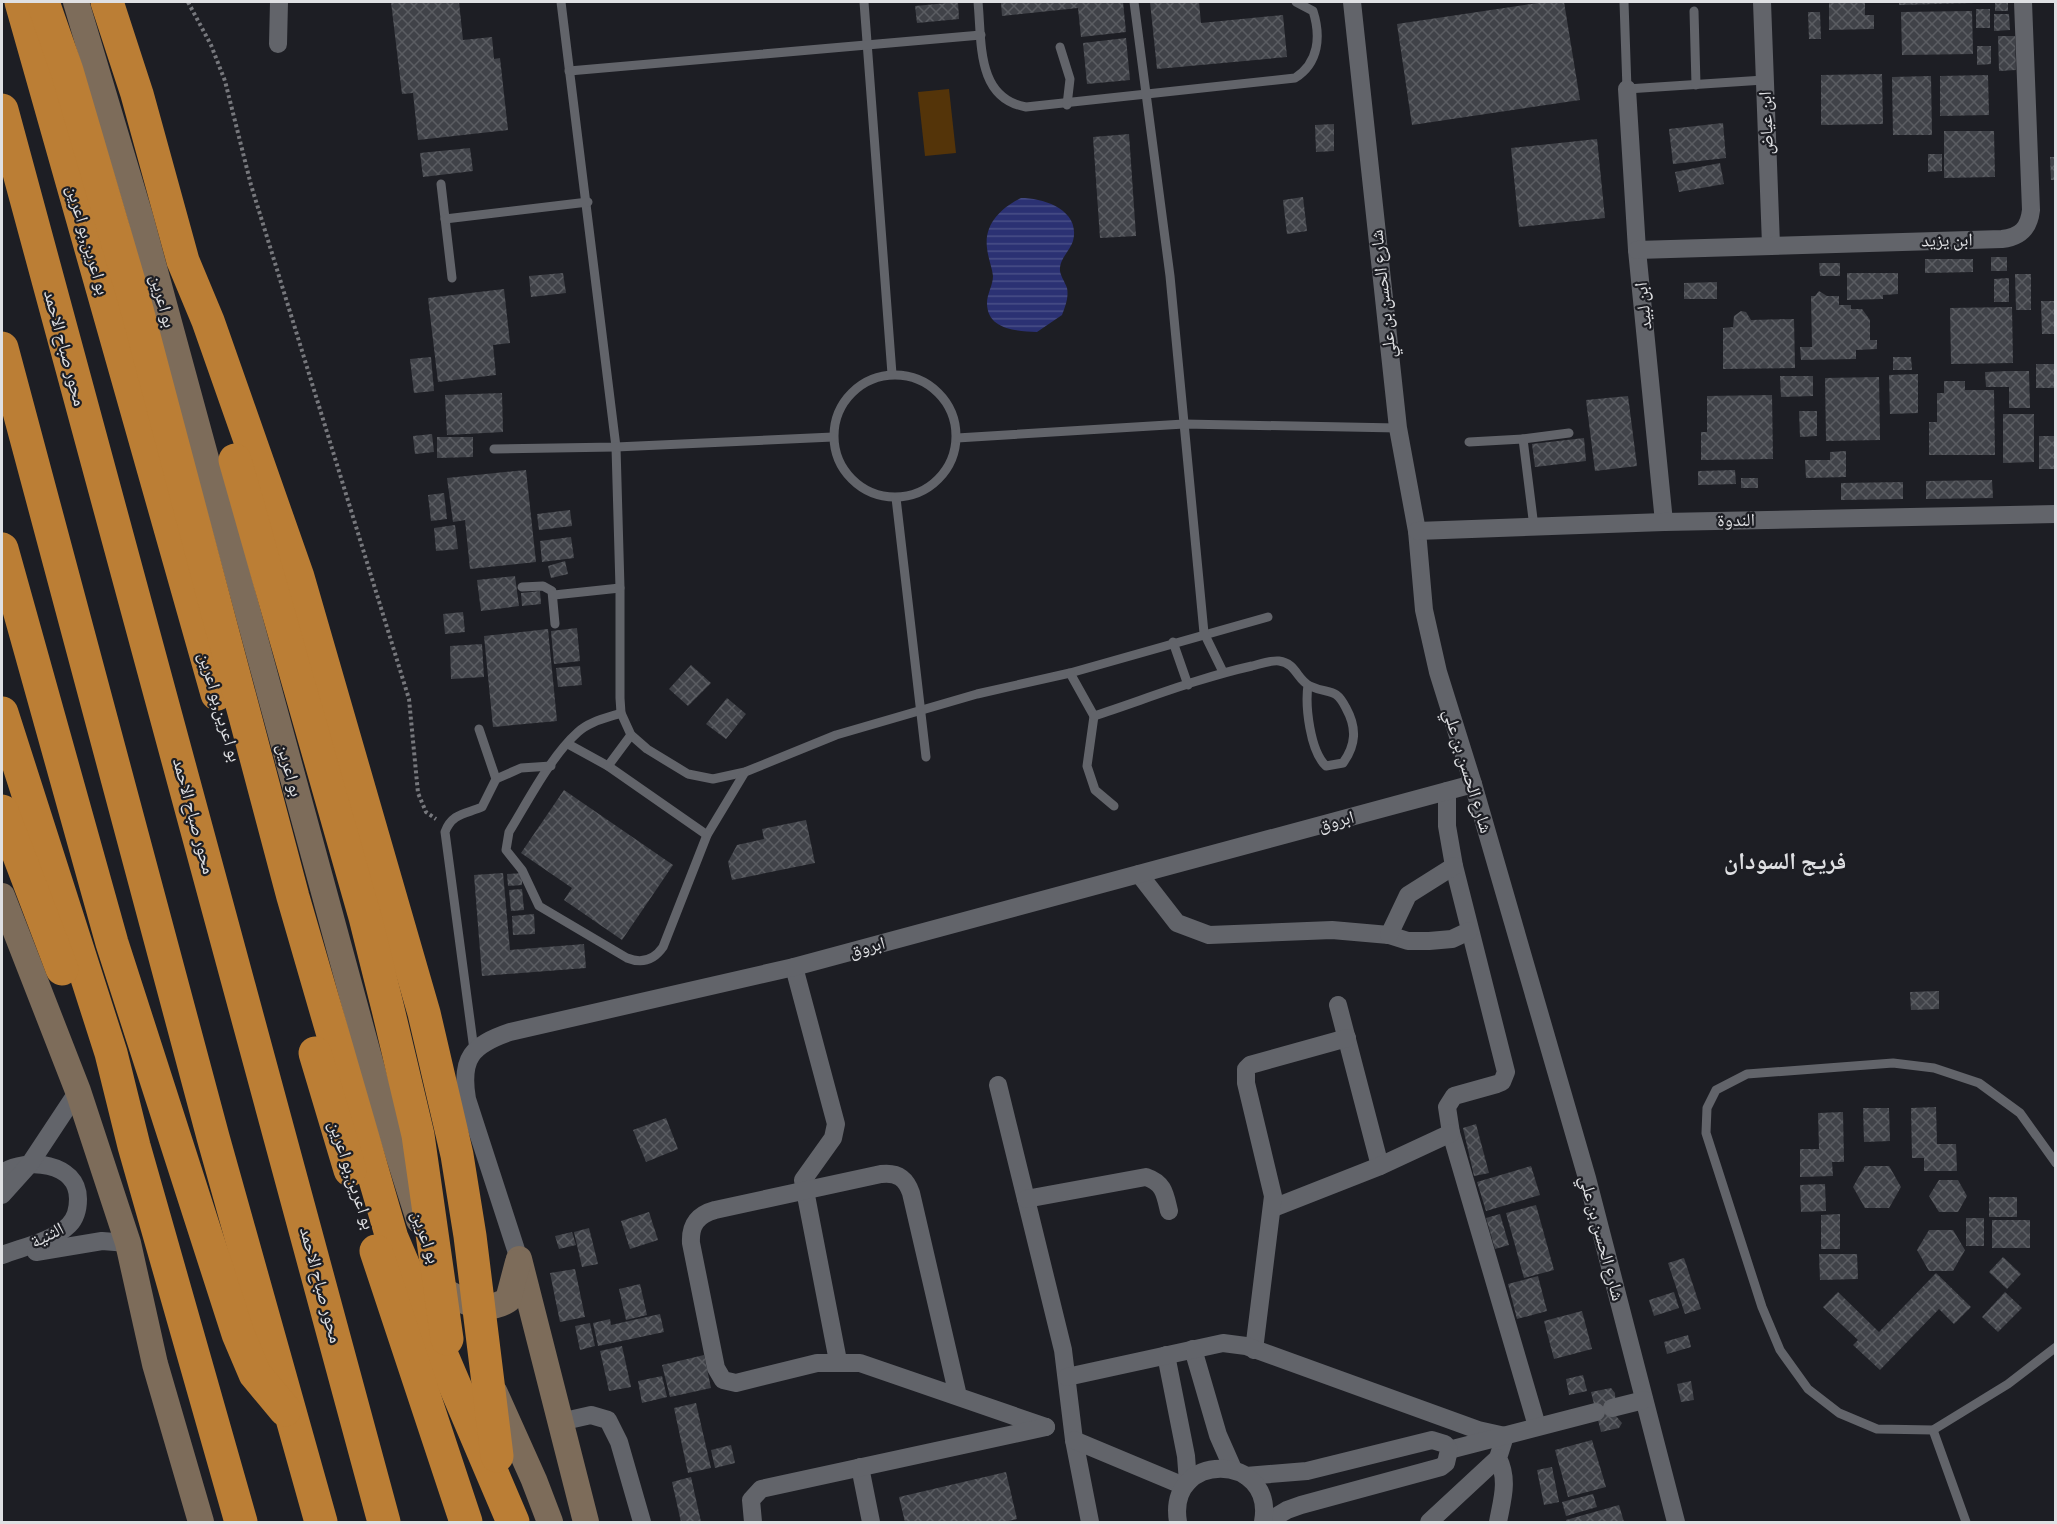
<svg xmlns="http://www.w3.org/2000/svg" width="2057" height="1524" font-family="'Source Sans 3','Noto Naskh Arabic',sans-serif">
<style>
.grass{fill:#543409}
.water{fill:url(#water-rules)}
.building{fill:url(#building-cross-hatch)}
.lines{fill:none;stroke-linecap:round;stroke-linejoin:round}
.path{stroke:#77787d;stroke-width:4;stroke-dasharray:3 3;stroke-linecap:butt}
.lane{stroke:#62646a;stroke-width:9}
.street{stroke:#62646a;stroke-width:18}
.secondary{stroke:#7d6c5a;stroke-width:26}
.highway{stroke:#bb7e35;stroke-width:33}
.labels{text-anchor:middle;stroke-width:4.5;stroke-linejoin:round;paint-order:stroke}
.street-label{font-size:18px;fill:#dfe0e3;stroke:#1d1e24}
.district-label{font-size:24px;font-weight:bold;fill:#dfe0e3;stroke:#1d1e24}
</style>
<defs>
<pattern id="water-rules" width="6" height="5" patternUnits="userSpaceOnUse" patternTransform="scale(1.5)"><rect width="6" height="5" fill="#2b3173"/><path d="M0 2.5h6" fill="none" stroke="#494f87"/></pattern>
<pattern id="building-cross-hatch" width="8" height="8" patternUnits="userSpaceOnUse" patternTransform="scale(1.5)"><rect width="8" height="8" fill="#404248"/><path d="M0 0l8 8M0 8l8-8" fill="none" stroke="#5b5d62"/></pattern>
</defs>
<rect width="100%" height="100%" fill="#1d1e24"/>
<!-- grass -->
<polygon class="grass" points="949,89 956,153 925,156 918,92"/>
<!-- water -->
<path class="water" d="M1021,198C1044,198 1081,210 1073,241C1070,251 1059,259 1060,271C1061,277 1065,282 1067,288C1069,297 1065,307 1062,315L1037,332C1017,331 987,330 987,303C987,294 993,285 993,276C992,267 988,258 987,248C984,224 1001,208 1021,198Z"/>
<!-- building -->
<g class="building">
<polygon points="391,2 459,2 463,40 492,37 494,59 500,58 508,130 418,140 413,93 402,94"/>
<polygon points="958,2 959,19 917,23 915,6"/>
<polygon points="1001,2 1123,2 1126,32 1081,37 1078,8 1002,16"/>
<polygon points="1150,2 1199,2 1201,23 1283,15 1287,57 1157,69"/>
<polygon points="1545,2 1564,2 1580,100 1412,125 1397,24"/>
<polygon points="1829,2 1865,2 1865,15 1874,15 1874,29 1829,30"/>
<polygon points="1899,2 1975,2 1975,3 1899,5"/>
<rect x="1995" y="2" width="13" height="9"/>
<rect x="1976" y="9" width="14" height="19"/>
<polygon points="1972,11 1973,54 1902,55 1901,12"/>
<polygon points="1808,12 1820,12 1821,39 1809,39"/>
<polygon points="1994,14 2009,14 2010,30 1994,31"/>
<polygon points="1998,36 2015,36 2016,70 1999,71"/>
<polygon points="1126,38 1130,80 1087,84 1083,43"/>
<polygon points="1977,46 1991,46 1991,64 1977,65"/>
<polygon points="1882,74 1883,124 1821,125 1821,75"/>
<polygon points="1988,75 1989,115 1940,116 1940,76"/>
<polygon points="1931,76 1932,135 1893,135 1892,77"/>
<polygon points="1723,123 1726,158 1673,164 1669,129"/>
<polygon points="1334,124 1334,151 1316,152 1315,125"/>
<polygon points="1944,131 1994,131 1995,177 1944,178"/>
<polygon points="1129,134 1136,236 1100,238 1093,137"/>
<polygon points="1597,139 1605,218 1519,227 1511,148"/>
<polygon points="470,148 473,171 423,177 420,153"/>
<polygon points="1928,154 1942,154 1942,171 1928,172"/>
<polygon points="2050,157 2056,157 2056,180 2051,180"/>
<polygon points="1720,163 1724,184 1679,192 1675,172"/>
<polygon points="1303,197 1307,231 1287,234 1283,200"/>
<rect x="1991" y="257" width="16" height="14"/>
<polygon points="1925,259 1973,259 1973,272 1925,273"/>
<polygon points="1819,263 1840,263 1840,276 1820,276"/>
<polygon points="563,273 566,293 531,297 529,276"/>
<polygon points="1847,273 1898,273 1898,294 1883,295 1883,299 1847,300"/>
<polygon points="2015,274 2031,274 2031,310 2016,310"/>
<polygon points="2009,278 2009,302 1994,302 1994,279"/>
<polygon points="1717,282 1717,299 1684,299 1684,283"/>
<polygon points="504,289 510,343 493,345 496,375 438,382 428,298"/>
<polygon points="1819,291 1827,296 1839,296 1839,305 1851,305 1851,309 1862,309 1870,320 1870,340 1877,340 1877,349 1856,350 1856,359 1801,360 1800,347 1812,347 1811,296 1815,296"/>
<polygon points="2041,301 2056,301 2056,334 2042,334"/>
<polygon points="2012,307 2013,363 1951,364 1950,308"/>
<polygon points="1741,311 1746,312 1751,320 1794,319 1795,368 1723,369 1723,328 1733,327 1734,316"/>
<polygon points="431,357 434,391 414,393 410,359"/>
<polygon points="1893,357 1911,357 1912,370 1893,370"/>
<rect x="2036" y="364" width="20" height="24"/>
<polygon points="2008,371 2029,371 2030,408 2009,408 2009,387 1986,387 1985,372"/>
<polygon points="1918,374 1918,413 1890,414 1889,375"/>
<polygon points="1780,376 1813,376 1813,396 1781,397"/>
<polygon points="1879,377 1880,440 1826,441 1825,378"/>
<polygon points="1944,381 1965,381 1965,390 1994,390 1995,455 1929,455 1929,422 1937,422 1937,393 1944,393"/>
<polygon points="502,393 503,432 447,435 445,395"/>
<polygon points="1772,395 1773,459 1701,460 1701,432 1707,432 1707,396"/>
<polygon points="1628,396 1637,466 1595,471 1586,400"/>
<polygon points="1799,411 1817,411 1817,436 1800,437"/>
<polygon points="2003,414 2034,414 2034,462 2003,463"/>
<polygon points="432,434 434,452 415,454 413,436"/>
<rect x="2039" y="436" width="17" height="33"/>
<polygon points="437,437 473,437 473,457 437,458"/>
<polygon points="1584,438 1586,461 1535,467 1532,444"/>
<polygon points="1846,451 1846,477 1806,478 1805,460 1830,460 1830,452"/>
<polygon points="526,470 536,562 470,569 465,520 453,522 447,478"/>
<polygon points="1735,470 1736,484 1698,485 1698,471"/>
<rect x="1741" y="478" width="17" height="10"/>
<polygon points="1992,480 1993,498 1926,499 1926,481"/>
<polygon points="1903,482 1903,499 1841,500 1841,483"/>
<polygon points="444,493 447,519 431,521 428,495"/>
<polygon points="570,510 572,526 539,530 537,514"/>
<polygon points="455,525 458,549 436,551 434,528"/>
<polygon points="571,537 574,558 542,562 540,541"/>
<polygon points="565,561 568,574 551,578 548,566"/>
<polygon points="515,576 519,606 481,611 477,580"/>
<polygon points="540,591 541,604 522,606 521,593"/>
<polygon points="463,612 465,632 445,634 443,614"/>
<polygon points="577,628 580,661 554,664 551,631"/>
<polygon points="548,629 557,721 493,727 484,636"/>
<polygon points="482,644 484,677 451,679 450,646"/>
<polygon points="691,665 711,683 688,706 669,689"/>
<polygon points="580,666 582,685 558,687 556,668"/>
<polygon points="727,698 746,714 726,739 706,724"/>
<polygon points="564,790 673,865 622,940 564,900 572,888 521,853"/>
<polygon points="806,820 815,863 732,880 728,862 737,845 764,839 762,829"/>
<polygon points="503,873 510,950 584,944 586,968 482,976 474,875"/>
<polygon points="522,873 522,885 508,886 507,874"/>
<polygon points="522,889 524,910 511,911 509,890"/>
<polygon points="534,914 535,934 513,935 512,916"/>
<polygon points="1939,991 1939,1009 1911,1010 1910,992"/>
<polygon points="1936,1107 1937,1144 1956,1144 1957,1171 1924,1171 1924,1158 1912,1158 1911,1108"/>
<polygon points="1863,1108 1889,1108 1890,1141 1864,1142"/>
<polygon points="1843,1112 1844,1162 1832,1162 1833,1176 1800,1177 1800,1149 1819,1149 1818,1113"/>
<polygon points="666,1118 678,1149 646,1162 633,1130"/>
<polygon points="1476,1124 1489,1173 1474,1176 1463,1128"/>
<polygon points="1531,1166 1540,1195 1486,1211 1477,1182"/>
<polygon points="1865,1166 1889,1166 1901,1187 1889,1208 1865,1208 1853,1187"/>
<polygon points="1939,1180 1958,1180 1967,1196 1958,1212 1939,1212 1929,1196"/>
<polygon points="1825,1184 1826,1211 1801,1212 1800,1185"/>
<rect x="1989" y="1197" width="28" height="20"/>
<polygon points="1536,1205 1554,1270 1524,1278 1506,1213"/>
<polygon points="649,1212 658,1240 630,1249 621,1221"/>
<polygon points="1500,1214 1509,1245 1495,1249 1486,1218"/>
<polygon points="1840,1214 1840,1249 1821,1249 1821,1215"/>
<rect x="1966" y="1218" width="18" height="28"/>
<rect x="1992" y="1220" width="38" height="28"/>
<polygon points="589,1228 598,1264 582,1267 574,1232"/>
<polygon points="1929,1230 1953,1230 1965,1250 1953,1271 1929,1271 1917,1250"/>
<polygon points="572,1232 576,1245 559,1249 555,1236"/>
<polygon points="1819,1254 1857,1254 1858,1279 1820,1280"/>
<polygon points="2003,1257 2021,1274 2007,1289 1989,1272"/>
<polygon points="1684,1258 1701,1309 1685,1314 1668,1263"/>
<polygon points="575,1269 585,1317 560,1322 550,1273"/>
<polygon points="1936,1273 1971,1307 1954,1324 1939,1309 1880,1370 1853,1345 1858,1340 1823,1307 1838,1292 1879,1332"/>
<polygon points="1538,1276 1547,1311 1517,1319 1508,1284"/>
<polygon points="640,1284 647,1315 626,1320 619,1289"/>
<polygon points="1674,1292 1679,1308 1654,1316 1649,1300"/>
<polygon points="2005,1292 2022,1308 1998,1332 1982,1317"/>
<polygon points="1582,1311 1592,1349 1554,1359 1544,1321"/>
<polygon points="660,1314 664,1332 598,1346 593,1323 610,1319 611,1325"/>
<polygon points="590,1323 595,1346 580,1350 575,1326"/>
<polygon points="1688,1335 1691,1347 1667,1354 1664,1342"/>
<polygon points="622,1346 631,1387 609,1391 600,1351"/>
<polygon points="704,1355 711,1388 670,1397 662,1365"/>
<polygon points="1583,1375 1587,1391 1569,1395 1566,1379"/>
<polygon points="662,1376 667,1397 642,1403 638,1381"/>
<polygon points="1691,1381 1694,1400 1681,1402 1677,1384"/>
<polygon points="1611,1388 1615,1393 1616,1416 1622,1423 1619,1428 1601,1432 1591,1392"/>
<polygon points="696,1403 711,1468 688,1473 674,1408"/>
<polygon points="1592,1440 1606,1487 1568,1497 1555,1450"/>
<polygon points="731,1445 735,1463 715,1468 711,1450"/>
<polygon points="1552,1467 1559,1502 1544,1505 1537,1470"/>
<polygon points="1006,1472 1017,1519 1004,1522 905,1522 899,1497"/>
<polygon points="691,1477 701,1522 681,1522 672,1482"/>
<polygon points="1593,1494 1597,1507 1566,1516 1562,1502"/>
<polygon points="1619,1505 1624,1522 1566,1522 1566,1520"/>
</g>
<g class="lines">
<!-- path -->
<polyline class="path" points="188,2 211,45 225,81 251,185 409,699 418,793 426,812 436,819"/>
<!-- lane -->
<g class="lane">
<polyline points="561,2 616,447 620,588 620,698 621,713 631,735 647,749 688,774 713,779 745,772 836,735 977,694 1070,673 1268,617"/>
<polyline points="864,2 892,374"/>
<path d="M978,2C982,42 976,98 1026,107L1295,78C1319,63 1321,36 1313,11L1296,2"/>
<polyline points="1134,2 1170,276 1204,633 1223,672"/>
<polyline points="1624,2 1627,89 1764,80"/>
<polyline points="1694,11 1696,85"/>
<polyline points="1060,47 1070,79 1067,105"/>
<polyline points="569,71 981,35"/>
<polyline points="441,184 452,278"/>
<polyline points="445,219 588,202"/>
<circle cx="895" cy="436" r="61"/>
<polyline points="957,438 1184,424 1398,428"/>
<polyline points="1523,439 1569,433"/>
<polyline points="1469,442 1523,439 1534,527"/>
<polyline points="494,449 616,447 833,437"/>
<polyline points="896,498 926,757"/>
<polyline points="522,587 543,586 552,591 555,624"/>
<polyline points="554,595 620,588"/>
<polyline points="1173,642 1188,685"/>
<polyline points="1070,673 1094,716 1087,766 1095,790 1114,806"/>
<path d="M621,713C607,718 590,721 578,732C551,756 528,801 509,832L506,850L522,870L539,906L627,958C642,964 654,960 663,947L707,835L745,772"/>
<path d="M1094,716C1146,699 1198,678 1252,666C1260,664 1271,660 1279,661C1296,663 1297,680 1310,686C1329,695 1335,686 1346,708C1357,728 1356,745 1343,763L1326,766C1310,751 1305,706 1308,685"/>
<polyline points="568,744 608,766 707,835"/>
<polyline points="608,766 631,735"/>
<polyline points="496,779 521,768 551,766"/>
<path d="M474,1050L445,832C452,813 466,814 482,807L496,779L479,729"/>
<polyline points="2056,1163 2020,1113 1979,1083 1934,1068 1893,1063 1747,1074 1716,1090 1707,1108 1706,1133 1762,1307 1780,1350 1808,1389 1839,1413 1877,1429 1933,1430 2008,1384 2056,1347"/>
<polyline points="1933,1430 1966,1522"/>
</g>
<!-- street -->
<g class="street">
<polyline points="1352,2 1398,428 1417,531 1424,610 1438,672 1473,784 1587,1178 1676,1522"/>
<polyline points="1762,2 1771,245"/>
<polyline points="278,44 279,2"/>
<polyline points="1627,89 1637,250 1664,522"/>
<path d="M1637,250L2002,239C2021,237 2029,228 2031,210L2023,2"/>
<polyline points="1417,531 1664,522 2056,514"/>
<polyline points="1447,791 1447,826 1454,866 1506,1072 1502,1082 1497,1084 1454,1096 1447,1107 1451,1133 1537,1426"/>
<polyline points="1139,874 1177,923 1209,935 1332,930 1389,935 1408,941 1429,941 1452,939 1469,931"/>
<polyline points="1389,935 1408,895 1454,866"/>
<polyline points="794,967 836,1124 833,1138 803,1180 838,1361"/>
<polyline points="1338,1005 1380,1166"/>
<polyline points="998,1085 1063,1350 1074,1440 1090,1522"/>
<path d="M2,1173C26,1157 78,1162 78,1199C78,1208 76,1218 69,1225C53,1241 23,1247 2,1255"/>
<polyline points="2,1195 29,1165 78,1091"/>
<path d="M1026,1199L1146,1177C1164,1183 1165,1194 1169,1211"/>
<polyline points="1273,1208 1380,1166 1451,1133"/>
<polyline points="36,1252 102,1241 128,1243"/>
<path d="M519,1259L467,1099C460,1058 472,1045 510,1032L794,967L1473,784"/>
<polyline points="1193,1349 1218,1435 1233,1469"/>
<polyline points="1254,1350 1273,1196 1246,1083 1246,1069 1250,1065 1347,1038"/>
<polyline points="1166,1355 1186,1456 1188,1482"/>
<path d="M1067,1377L1223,1343L1246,1346L1478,1430L1505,1436L1498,1458C1509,1480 1502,1500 1498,1522"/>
<path d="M958,1396L911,1193C906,1178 897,1172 881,1174L715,1210C697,1215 690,1225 691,1243L716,1368L723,1380L736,1383L817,1363H860L1046,1427"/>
<polyline points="1612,1408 1644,1400"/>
<polyline points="560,1422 591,1415 608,1420 619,1442 642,1522"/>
<polyline points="1074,1440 1184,1486"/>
<polyline points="1449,1450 1596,1412"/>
<polyline points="860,1467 871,1522"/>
<polyline points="1246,1476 1307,1471 1432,1440 1445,1444 1449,1450 1446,1463 1441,1467 1301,1505 1287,1510 1267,1522"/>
<polyline points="753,1522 751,1500 761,1489 1046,1427"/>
<path d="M1178,1522C1166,1450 1276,1452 1263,1522"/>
<polyline points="1429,1522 1498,1458"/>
</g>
<!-- secondary -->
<g class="secondary">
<polyline points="76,2 140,216 377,1087 419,1220"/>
<polyline points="2,896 78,1091 128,1243 155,1364 201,1522"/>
<polyline points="519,1259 586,1522"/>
<path d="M446,1292C467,1303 485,1314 508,1300L518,1262"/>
<polyline points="495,1393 534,1480 550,1522"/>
</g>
<!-- highway -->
<g class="highway">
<polyline points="21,2 217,694"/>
<polyline points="43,2 67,71 135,302 293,897 392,1238 513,1522"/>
<polyline points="107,2 137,94 183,261 208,321 298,577 424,1013 457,1155 470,1236 497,1456"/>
<polyline points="2,110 384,1522"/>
<polyline points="2,348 213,1137 321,1522"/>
<polyline points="235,460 365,917 388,1009 418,1135 447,1339"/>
<polyline points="2,549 112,943 238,1334 255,1374 285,1410"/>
<polyline points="2,713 111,1053 134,1146 241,1522"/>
<polyline points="2,811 62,969"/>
<polyline points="315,1053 350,1170"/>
<polyline points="376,1251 466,1522"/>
</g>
</g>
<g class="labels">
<!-- street labels -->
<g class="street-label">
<text transform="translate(1766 123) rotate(-92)" y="6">ابن عياض</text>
<text transform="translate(88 240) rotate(74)" y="6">بو اعرين,بو اعرين</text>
<text transform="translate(1947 240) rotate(-1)" y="6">ابن يزيد</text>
<text transform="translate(1383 294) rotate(-96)" y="6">شارع الحسن بن علي</text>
<text transform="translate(163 301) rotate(75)" y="6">بو اعرين</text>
<text transform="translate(1643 306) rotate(-96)" y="6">ابن لبيد</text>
<text transform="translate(65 348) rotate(75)" y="6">محور صباح الاحمد</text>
<text transform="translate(1736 520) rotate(-1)" y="6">الندوة</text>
<text transform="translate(220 707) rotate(74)" y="6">بو اعرين,بو اعرين</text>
<text transform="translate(290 770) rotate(75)" y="6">بو اعرين</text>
<text transform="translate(1468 771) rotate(73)" y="6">شارع الحسن بن علي</text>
<text transform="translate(194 816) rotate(75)" y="6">محور صباح الاحمد</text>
<text transform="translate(1336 821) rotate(-15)" y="6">ابروق</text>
<text transform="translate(867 947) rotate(-15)" y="6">ابروق</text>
<text transform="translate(352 1175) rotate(72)" y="6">بو اعرين,بو اعرين</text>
<text transform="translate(47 1235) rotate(-27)" y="6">الثنية</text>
<text transform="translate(426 1237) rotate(71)" y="6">بو اعرين</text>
<text transform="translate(1602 1238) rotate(75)" y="6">شارع الحسن بن علي</text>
<text transform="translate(321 1285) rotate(75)" y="6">محور صباح الاحمد</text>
</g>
<!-- district labels -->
<g class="district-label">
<text x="1785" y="869">فريج السودان</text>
</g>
</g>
<!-- border -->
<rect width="2057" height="1524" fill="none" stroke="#dfe0e3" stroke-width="6"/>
</svg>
